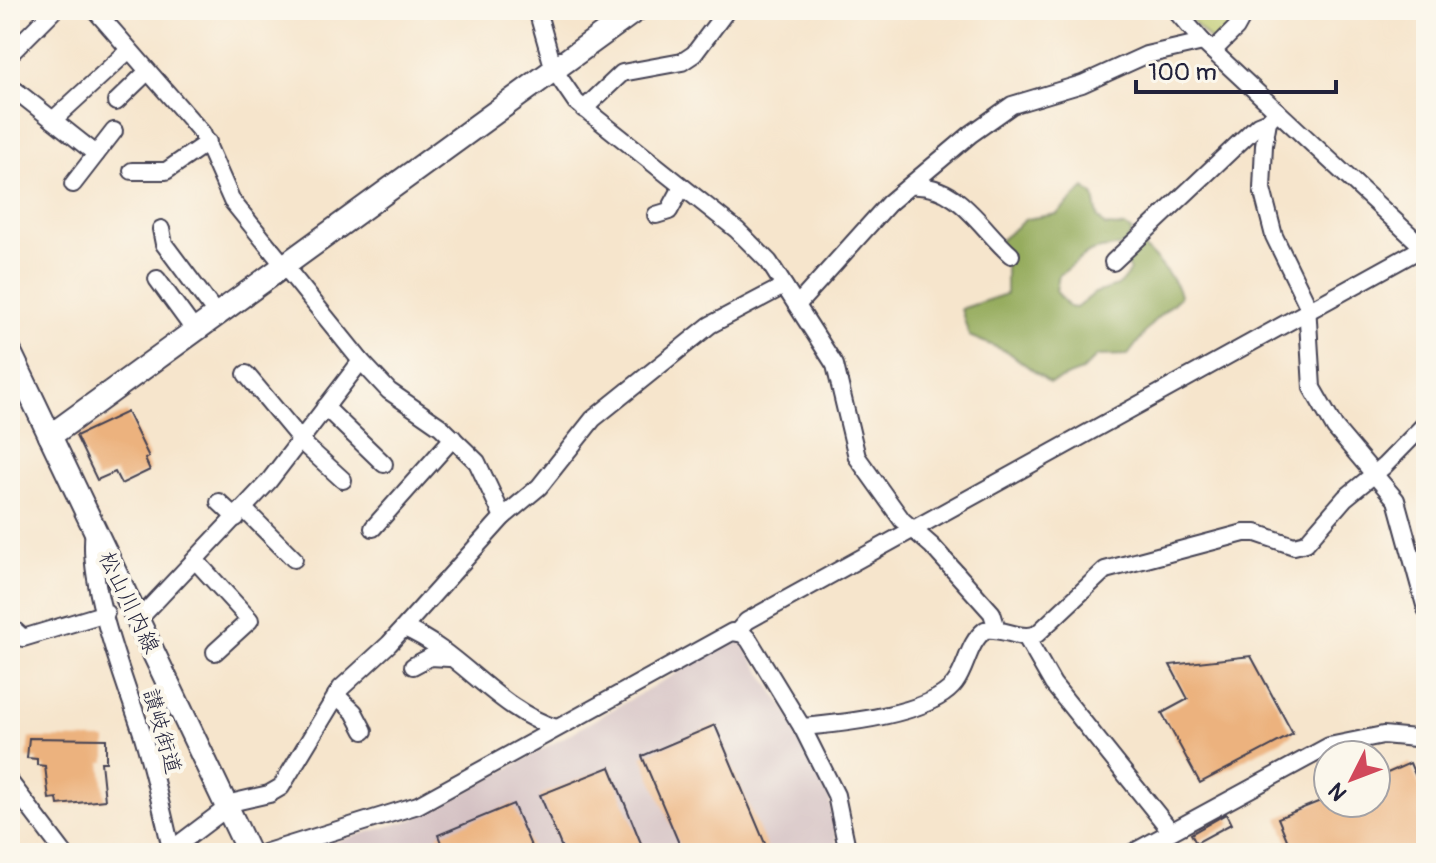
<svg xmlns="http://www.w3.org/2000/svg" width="1436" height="863" font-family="Pangolin,'Klee One',sans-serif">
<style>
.industrial{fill:#d2bec1}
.green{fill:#bcc769;stroke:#6f7452;stroke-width:2}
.forest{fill:#95ac5d;stroke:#5c674c;stroke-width:2}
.building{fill:#ecb27e}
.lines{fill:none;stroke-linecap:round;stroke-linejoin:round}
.street-casing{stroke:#423f51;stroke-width:20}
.secondary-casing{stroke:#423f51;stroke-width:26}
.street{stroke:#fff;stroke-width:16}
.secondary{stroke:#fff;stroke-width:22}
.labels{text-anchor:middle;stroke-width:8;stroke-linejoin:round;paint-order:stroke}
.street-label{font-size:22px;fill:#22223b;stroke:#fbf7ec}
</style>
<rect width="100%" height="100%" fill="#fbf7ec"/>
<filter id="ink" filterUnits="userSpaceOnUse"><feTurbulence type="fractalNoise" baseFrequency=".0125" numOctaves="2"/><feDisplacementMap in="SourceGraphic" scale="16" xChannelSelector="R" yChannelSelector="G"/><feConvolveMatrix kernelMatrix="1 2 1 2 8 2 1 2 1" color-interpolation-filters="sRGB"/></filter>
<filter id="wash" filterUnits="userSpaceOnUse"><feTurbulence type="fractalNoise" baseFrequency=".006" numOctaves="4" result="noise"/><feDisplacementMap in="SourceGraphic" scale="32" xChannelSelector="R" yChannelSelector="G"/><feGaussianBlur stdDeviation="1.8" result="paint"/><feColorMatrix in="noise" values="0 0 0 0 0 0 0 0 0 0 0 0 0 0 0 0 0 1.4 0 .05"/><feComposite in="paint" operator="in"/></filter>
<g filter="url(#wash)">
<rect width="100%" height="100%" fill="#f6e5cc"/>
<!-- industrial -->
<polygon class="industrial" points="741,641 799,731 829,797 839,853 295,853 411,820 444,805 732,642"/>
<!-- green -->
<polygon class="green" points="1182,10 1243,10 1215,45"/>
<!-- forest -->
<path class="forest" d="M1085,188L1094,196L1098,218L1105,226L1125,227L1132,231C1127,252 1106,245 1090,252C1079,258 1070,269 1059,275L1056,291L1069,307L1076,308L1095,293L1118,286L1130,271L1123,259L1140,246C1150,249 1180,286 1180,297L1154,321L1128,355L1097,356L1082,371L1050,383L1008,352L969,336L961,309L1006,294V266L992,247L1026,219L1057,214Z"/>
<g id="blocks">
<!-- building -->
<g class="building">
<polygon points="127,412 149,457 145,459 150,470 121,484 115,472 97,480 76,436"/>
<polygon points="1251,656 1293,734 1200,783 1162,713 1188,699 1170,665"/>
<polygon points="715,725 769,853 683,853 642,756"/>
<polygon points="29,738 106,739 106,762 101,762 105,800 58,805 57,798 49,799 45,766 37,765 37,759 27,758"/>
<polygon points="1410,763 1426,800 1426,853 1262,853 1288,842 1278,818 1328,798 1328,803 1376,803 1376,778"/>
<polygon points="610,767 645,853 564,853 540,795"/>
<polygon points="513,804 534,853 445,853 438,835"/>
<polygon points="1226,814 1231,824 1196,843 1191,834"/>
</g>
</g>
</g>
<g filter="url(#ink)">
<use href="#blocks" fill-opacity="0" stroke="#423f51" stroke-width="2"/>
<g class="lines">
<defs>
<g id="street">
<polyline points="95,10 202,133 232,201 361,361 389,391 441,427 477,462 503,517"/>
<polyline points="537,10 554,70 576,102 737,230 769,262 835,365 857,457 902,520 932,546 992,613 997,629"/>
<polyline points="1175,10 1203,42 1423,247"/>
<polyline points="1213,51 1236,28 1246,10"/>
<polyline points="10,54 54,10"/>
<polyline points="10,86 96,154"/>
<polyline points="116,102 147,72"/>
<polyline points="584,109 622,73 682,62 694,54 727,10"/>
<polyline points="1277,111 1268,121 1264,145 1262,189 1274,236 1307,304 1312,388 1335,428 1396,500 1426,609"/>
<polyline points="53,120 128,51"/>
<polyline points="132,171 166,171 208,142"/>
<polyline points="73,184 114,131"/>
<path d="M910,186C959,183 979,227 1011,255"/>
<polyline points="656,215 669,211 682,187"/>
<polyline points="161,229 164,244 217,315"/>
<polyline points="1113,262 1258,125 1268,121"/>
<polyline points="157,279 195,331"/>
<polyline points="799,303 889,203 971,134 1012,105 1082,84 1146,55 1203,42"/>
<polyline points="246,374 307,447 343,480"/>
<polyline points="325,407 384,464"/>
<polyline points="219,502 236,518"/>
<polyline points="244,509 294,559"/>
<polyline points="373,528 453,438"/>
<path d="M94,531C86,583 125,681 142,733C154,773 163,813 172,853"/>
<polyline points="196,561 250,620 215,652"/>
<polyline points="139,619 269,481 361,361"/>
<polyline points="10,626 23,638 106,613"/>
<path d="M404,628C461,652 496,709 556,728"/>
<polyline points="737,632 747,621 1426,246"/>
<polyline points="1026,637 1053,684 1170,830"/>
<polyline points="413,666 430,657 449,658"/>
<polyline points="336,695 354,712 364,731"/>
<path d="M802,727C839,724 932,715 955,683C967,667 968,643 985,630C1004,627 1019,641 1037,634L1105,570L1244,533H1256L1294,546L1306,543L1345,498L1384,466L1426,423"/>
<polyline points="10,782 64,853"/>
<polyline points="226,804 269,794 281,787 341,688 389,644 503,517 539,487 593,419 710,325 784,286"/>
<polyline points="171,850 228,807"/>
<polyline points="264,853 418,805 732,632 743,634 749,640 802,727 836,795 848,853"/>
<polyline points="1132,853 1329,746 1383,735 1426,739"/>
</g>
<g id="secondary">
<polyline points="10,352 249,853"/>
<polyline points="50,436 636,10"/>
</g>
</defs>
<!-- street casing -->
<use href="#street" class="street-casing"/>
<!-- secondary casing -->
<use href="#secondary" class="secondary-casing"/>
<!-- street -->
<use href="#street" class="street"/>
<!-- secondary -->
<use href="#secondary" class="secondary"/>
</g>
</g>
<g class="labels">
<!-- street labels -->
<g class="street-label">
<text transform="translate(130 602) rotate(64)" y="8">松山川内線</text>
<text transform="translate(163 731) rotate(74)" y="8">讃岐街道</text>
</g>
</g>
<!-- margin -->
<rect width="1436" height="863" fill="none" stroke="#fbf7ec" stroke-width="40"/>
<!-- north arrow -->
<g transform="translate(1352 779) rotate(228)"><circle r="38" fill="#fbf7ec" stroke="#a4a2a5" stroke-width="2"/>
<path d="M0-6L14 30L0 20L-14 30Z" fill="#d1495b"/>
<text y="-12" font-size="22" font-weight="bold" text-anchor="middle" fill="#22223b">N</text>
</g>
<!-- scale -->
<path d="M1136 80v12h200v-12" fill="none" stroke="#22223b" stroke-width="4"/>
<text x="1148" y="80" font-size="24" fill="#22223b" stroke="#fbf7ec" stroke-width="6" paint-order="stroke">100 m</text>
</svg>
